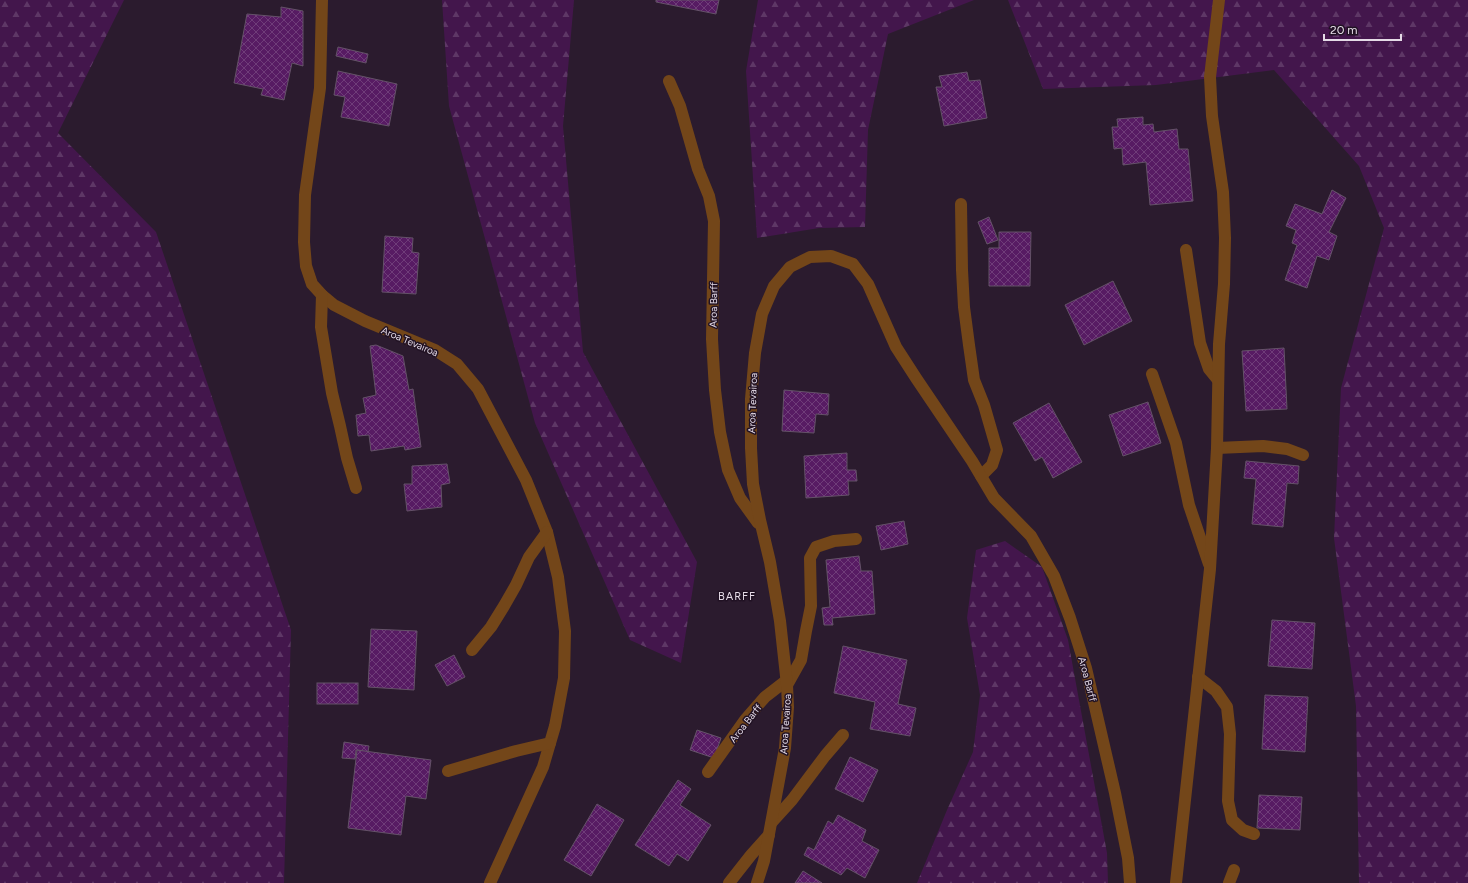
<svg xmlns="http://www.w3.org/2000/svg" width="1468" height="883" font-family="Figtree,sans-serif">
<style>
.forest{fill:url(#forest-firs)}
.building{fill:url(#building-cross-hatch);stroke:#645268}
.lines{fill:none;stroke-linecap:round;stroke-linejoin:round}
.minor{stroke:#734619;stroke-width:12}
.labels{text-anchor:middle;stroke-width:3;stroke-linejoin:round;paint-order:stroke}
.street-label{font-size:10px;fill:#e5dbe7;stroke:#211224}
.neighbourhood-label{font-size:11px;letter-spacing:1px;fill:#e5dbe7;stroke:#211224}
</style>
<defs>
<pattern id="forest-firs" width="22" height="20" patternUnits="userSpaceOnUse"><rect width="22" height="20" fill="#43164c"/><path d="M5 1l3.5 6h-7zM16 11l3.5 6h-7z" fill="#5e3766"/></pattern>
<pattern id="building-cross-hatch" width="8" height="8" patternUnits="userSpaceOnUse"><rect width="8" height="8" fill="#571b63"/><path d="M0 0l8 8M0 8l8-8" fill="none" stroke="#6f3c79"/></pattern>
</defs>
<rect width="100%" height="100%" fill="#2b1b2e"/>
<!-- forest -->
<g class="forest">
<polygon points="0,0 124,0 58,133 156,232 291,630 284,883 0,883"/>
<polygon points="442,0 574,0 563,126 583,352 697,562 681,663 630,640 535,423 449,106"/>
<polygon points="758,0 974,0 888,34 868,130 865,227 819,228 757,238 746,71"/>
<polygon points="1008,0 1468,0 1468,883 1359,883 1356,706 1334,538 1341,388 1384,228 1359,166 1274,70 1156,85 1043,89"/>
<polygon points="1005,541 1042,567 1068,640 1107,853 1108,883 917,883 947,810 973,752 980,695 967,618 976,550"/>
</g>
<!-- building -->
<g class="building">
<polygon points="656,0 719,0 716,14 656,2"/>
<polygon points="281,7 303,11 303,66 292,63 284,100 261,95 263,89 234,83 247,14 281,17"/>
<polygon points="338,47 368,54 366,63 336,56"/>
<polygon points="338,71 397,84 389,126 341,117 345,97 334,95"/>
<polygon points="967,72 969,81 980,80 987,118 944,126 936,87 942,87 939,76"/>
<polygon points="1143,117 1143,125 1153,124 1154,132 1177,129 1179,149 1188,149 1193,201 1150,205 1146,162 1123,165 1122,148 1114,149 1112,127 1118,127 1117,119"/>
<polygon points="1332,190 1346,198 1329,232 1337,236 1329,260 1317,256 1307,288 1285,280 1297,245 1292,243 1296,230 1286,226 1295,204 1322,214"/>
<polygon points="989,217 998,240 987,244 978,222"/>
<polygon points="999,232 1031,232 1030,286 989,286 989,248 999,248"/>
<polygon points="385,236 413,238 412,252 419,253 416,294 382,292"/>
<polygon points="1113,281 1132,321 1084,345 1065,305"/>
<polygon points="376,345 403,356 409,390 413,389 421,447 405,450 404,446 371,451 369,435 358,436 356,415 366,413 363,398 376,395 370,346"/>
<polygon points="1284,348 1287,409 1246,411 1242,351"/>
<polygon points="784,390 829,394 828,415 816,414 814,433 782,431"/>
<polygon points="1148,402 1161,443 1123,456 1109,415"/>
<polygon points="1049,403 1082,462 1053,478 1042,457 1035,461 1013,423"/>
<polygon points="847,453 847,470 856,470 857,481 848,481 849,495 806,498 804,456"/>
<polygon points="1246,461 1299,466 1298,484 1287,483 1283,527 1252,524 1256,479 1244,478"/>
<polygon points="447,464 450,483 441,485 442,507 407,511 404,484 412,484 412,466"/>
<polygon points="904,521 908,544 881,550 876,526"/>
<polygon points="859,556 861,571 872,571 875,614 832,618 833,625 824,625 822,608 830,607 826,560"/>
<polygon points="1272,620 1315,623 1312,669 1268,666"/>
<polygon points="371,629 417,631 414,690 368,687"/>
<polygon points="843,646 907,660 898,704 916,708 910,736 870,729 875,702 834,693"/>
<polygon points="454,655 465,677 447,686 435,665"/>
<rect x="317" y="683" width="41" height="21"/>
<polygon points="1265,695 1308,697 1305,752 1262,749"/>
<polygon points="697,730 721,738 714,758 690,750"/>
<polygon points="344,742 369,746 368,752 356,750 355,759 342,758"/>
<polygon points="357,750 431,760 426,799 406,796 401,835 348,828"/>
<polygon points="850,757 878,770 863,802 835,789"/>
<polygon points="678,780 691,789 680,805 711,825 688,861 677,854 669,866 635,845"/>
<polygon points="1259,795 1302,797 1300,830 1257,828"/>
<polygon points="597,804 624,820 591,876 564,860"/>
<polygon points="838,815 866,830 862,841 879,850 865,878 847,868 841,875 804,855 808,847 814,850 828,821 833,824"/>
<polygon points="803,871 822,883 795,883"/>
</g>
<g class="lines">
<!-- minor -->
<g class="minor">
<polyline points="322,0 320,88 305,195 304,242 306,266 312,284 322,295 334,305 365,321 435,350 457,364 478,389 526,480 547,532 558,577 565,631 564,678 555,726 543,767 490,883"/>
<polyline points="669,81 680,106 698,169 709,196 714,221 712,339 715,390 720,432 728,470 740,498 758,523"/>
<polyline points="961,204 962,270 964,307 969,345 974,380 984,405 997,450 992,465 981,476"/>
<polyline points="1186,250 1200,343 1209,369 1218,380"/>
<polyline points="322,295 321,327 332,393 340,426 347,458 356,488"/>
<polyline points="1152,374 1176,443 1189,505 1209,564"/>
<polyline points="1217,448 1263,446 1287,449 1303,455"/>
<polyline points="472,650 491,627 504,606 516,585 529,557 547,532"/>
<polyline points="1198,677 1216,691 1227,707 1230,734 1228,801 1232,820 1243,830 1254,834"/>
<polyline points="787,685 801,660 806,631 811,606 810,558 816,547 834,541 856,539"/>
<polyline points="448,771 516,751 550,743"/>
<polyline points="708,772 745,720 765,697 787,680"/>
<polyline points="772,822 792,800 825,756 843,735"/>
<polyline points="729,883 751,855 769,835"/>
<polyline points="757,883 764,861 785,748 788,707 787,685 780,621 770,562 760,520 753,484 751,448 751,399 755,353 762,314 774,286 790,267 810,257 831,256 853,264 868,284 896,347 916,378 972,461 994,498 1031,536 1054,576 1070,618 1086,668 1115,793 1128,858 1130,883"/>
<polyline points="1176,883 1210,569 1217,448 1219,344 1224,284 1225,238 1223,192 1212,116 1210,77 1219,0"/>
<polyline points="1229,883 1234,870"/>
</g>
</g>
<g class="labels">
<!-- street labels -->
<g class="street-label">
<text transform="translate(713 305) rotate(-89)" y="4">Aroa Barff</text>
<text transform="translate(410 341) rotate(23)" y="4">Aroa Tevairoa</text>
<text transform="translate(752 403) rotate(-88)" y="4">Aroa Tevairoa</text>
<text transform="translate(1088 679) rotate(75)" y="4">Aroa Barff</text>
<text transform="translate(745 723) rotate(-52)" y="4">Aroa Barff</text>
<text transform="translate(785 724) rotate(-86)" y="4">Aroa Tevairoa</text>
</g>
<!-- neighbourhood labels -->
<g class="neighbourhood-label">
<text x="737" y="600">BARFF</text>
</g>
</g>
<!-- scale -->
<path d="M1324 34v6h77v-6" fill="none" stroke="#e5dbe7" stroke-width="2"/>
<text x="1330" y="34" font-size="12" fill="#e5dbe7" stroke="#211224" stroke-width="3" paint-order="stroke">20 m</text>
</svg>
